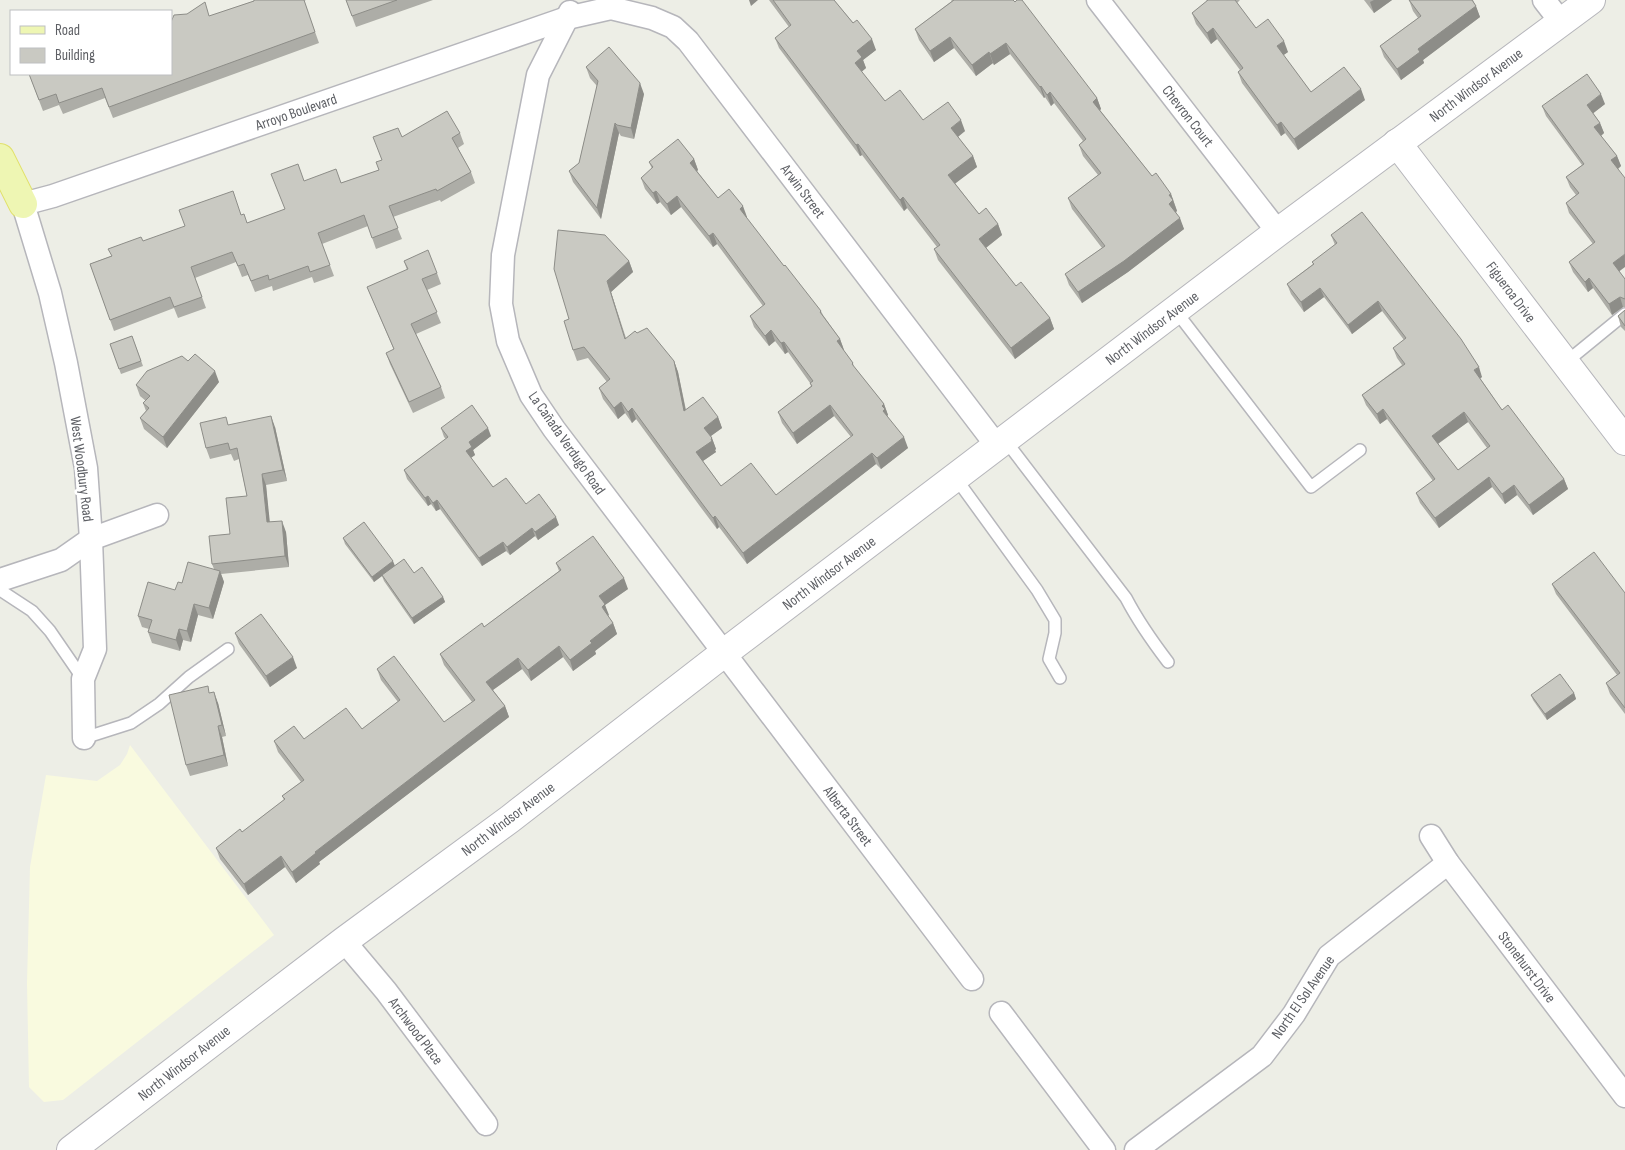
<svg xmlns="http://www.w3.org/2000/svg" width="1625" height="1150" font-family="'Sofia Sans Condensed',sans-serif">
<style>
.commercial{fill:#f9fadf}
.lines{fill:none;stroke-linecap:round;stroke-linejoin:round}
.service-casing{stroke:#b6b6bb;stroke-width:14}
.minor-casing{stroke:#b6b6bb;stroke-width:25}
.tertiary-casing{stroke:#b6b6bb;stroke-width:30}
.primary-casing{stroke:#e1e16c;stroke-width:30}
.service{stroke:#fff;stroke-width:11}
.minor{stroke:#fff;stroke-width:22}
.tertiary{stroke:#fff;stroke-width:28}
.primary{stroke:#eef6b3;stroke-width:28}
.wall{fill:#adada7;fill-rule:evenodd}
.shaded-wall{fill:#8d8d88}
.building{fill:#c9c9c2;stroke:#8d8d88;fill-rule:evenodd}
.labels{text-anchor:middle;stroke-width:5;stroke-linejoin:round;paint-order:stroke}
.street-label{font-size:15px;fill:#5d5f64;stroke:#fff}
</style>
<rect width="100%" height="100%" fill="#edeee6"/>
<!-- commercial -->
<polygon class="commercial" points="130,745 274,935 63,1100 44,1102 29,1087 27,983 30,867 46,775 97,781 120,765 127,754"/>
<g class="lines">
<defs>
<g id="service">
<polyline points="1175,310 1311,487 1360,450"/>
<polyline points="1565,363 1625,314"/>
<path d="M1005,440L1126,598C1138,621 1152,641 1168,662"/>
<polyline points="955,477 1037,590 1055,620 1055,633 1049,659 1060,678"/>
<polyline points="0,590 32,611 50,631 83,679"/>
<polyline points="84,738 131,723 159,704 189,677 228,649"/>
</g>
<g id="minor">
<polyline points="1098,0 1278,232"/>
<polyline points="1544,0 1561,22"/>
<polyline points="570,12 538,75 503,255 501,304 508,341 531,395 554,429 972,979"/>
<polyline points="0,580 61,560 91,539 157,515"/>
<polyline points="84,738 83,679 95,649 91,539 86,468 66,363 50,293 23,204 53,196 567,18 611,8 652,18 673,27 688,41 997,446"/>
<polyline points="1431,836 1448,863 1625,1096"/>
<polyline points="344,941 386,991 486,1124"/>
<polyline points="1001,1013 1104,1150"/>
<polyline points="1136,1150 1262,1056 1294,1014 1329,956 1448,863"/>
</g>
<g id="tertiary">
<polyline points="1397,143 1625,441"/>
<polyline points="71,1150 344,941 510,819 724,653 1278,232 1591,0"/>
</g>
<polyline id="primary" points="0,158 23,204"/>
</defs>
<!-- service casing -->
<use href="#service" class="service-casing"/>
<!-- minor casing -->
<use href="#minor" class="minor-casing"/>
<!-- tertiary casing -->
<use href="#tertiary" class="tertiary-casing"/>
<!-- primary casing -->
<use href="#primary" class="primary-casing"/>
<!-- service -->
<use href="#service" class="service"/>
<!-- minor -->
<use href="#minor" class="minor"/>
<!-- tertiary -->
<use href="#tertiary" class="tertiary"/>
<!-- primary -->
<use href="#primary" class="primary"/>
</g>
<!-- wall -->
<g class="wall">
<polygon points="254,0 306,0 304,1 319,43 113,118 105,98 63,114 59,105 43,111 29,74 171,74 210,16 254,1"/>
<polygon points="346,0 433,0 356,27"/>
<polygon points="769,0 834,0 876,50 863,60 866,68 861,72 885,101 923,120 965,131 958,137 973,156 977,167 955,183 979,214 998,224 1002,235 986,248 1016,286 1050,318 1054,329 1015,359 938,260 934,249 937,247 907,208 904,211 862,155 860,156 779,48 775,38 789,27"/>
<polygon points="951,0 1013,0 1097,98 1101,109 1100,110 1152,176 1171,194 1177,211 1176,212 1184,229 1128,272 1082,303 1069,285 1065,274 1102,248 1072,209 1068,198 1098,175 1083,156 1079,145 1083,141 1054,103 1051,106 1045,97 1044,98 1010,54 994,65 993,63 976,76 954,48 934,62 919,40 915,29 952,1"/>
<polygon points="1206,0 1240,0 1237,3 1256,28 1288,52 1283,55 1311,92 1365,100 1298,150 1285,133 1281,136 1242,83 1238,72 1240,70 1217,39 1211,44 1196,24 1192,13 1207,1"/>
<polygon points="1364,0 1392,0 1374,13"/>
<polygon points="1409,0 1473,0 1480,17 1423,60 1424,63 1401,80 1384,57 1380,46 1418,18 1413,11"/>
<polygon points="586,67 644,94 634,139 621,136 619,133 601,219 573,182 569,171 579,163 597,86 590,78"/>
<polygon points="1605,104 1593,113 1600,123 1604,133 1601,136 1617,156 1621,166 1618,169 1619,271 1625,279 1625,307 1623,307 1612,315 1593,288 1588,292 1573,272 1569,262 1593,244 1569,213 1566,203 1576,195 1570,187 1566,177 1582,165 1546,116 1542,106"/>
<polygon points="460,133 464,144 458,148 471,172 475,183 441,202 440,200 393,217 402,239 376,249 368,226 322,244 334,276 314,283 312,277 273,291 272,286 255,292 248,275 242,277 236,262 195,278 206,308 178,318 174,308 114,331 90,264 111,256 241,215 247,223 285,209 304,181 341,183 379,170 382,160 402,137"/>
<polygon points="694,159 698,170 697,171 718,198 747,217 746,218 784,266 821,311 823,315 840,339 844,350 843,350 853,363 854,367 884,404 888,415 887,416 888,417 908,448 881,469 876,464 747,564 719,527 717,529 699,505 636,419 632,423 625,413 618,419 603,399 599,388 607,382 588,358 577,361 573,350 569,319 629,261 633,272 611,292 626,338 674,361 678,372 686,410 718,417 722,428 711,436 716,449 715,450 716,452 703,461 721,486 776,495 851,437 834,416 797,444 782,423 778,412 811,386 810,383 788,352 785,354 775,341 769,346 754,327 750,316 763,306 717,244 713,247 681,207 671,215 660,202 657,204 645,189 641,178 652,169 649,162"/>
<path d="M1331,235L1482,377L1480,378L1502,410L1564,479L1568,489L1533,515L1517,495L1505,504L1492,487L1439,528L1420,503L1416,493L1433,481L1387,419L1380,424L1366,405L1362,395L1402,365L1397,358L1393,348L1404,340L1382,311L1352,334L1324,297L1304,312L1291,294L1287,284L1313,264L1312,262L1335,245ZM1468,422L1487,448L1458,470L1438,444Z"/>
<polygon points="404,261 437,273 441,284 427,290 441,323 416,334 441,387 445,398 413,413 390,364 386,353 394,350 367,287 407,270"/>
<polygon points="1625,310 1625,331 1621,327 1618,316"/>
<polygon points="132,336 143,366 121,374 110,344"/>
<polygon points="188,361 219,382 167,448 144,429 140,418 146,411 143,403 146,401 140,396 136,385"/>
<polygon points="229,425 275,427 287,481 266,485 269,522 286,532 289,567 221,574 224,582 213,619 198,615 191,642 183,640 180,651 152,643 148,632 149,629 142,627 138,616 175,590 182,583 214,569 212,564 230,534 247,496 239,459 234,461 231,454 210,459 206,448"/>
<polygon points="441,428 491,436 473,450 475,455 471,458 493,487 526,504 559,525 538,540 535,536 510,555 506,551 482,566 440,509 436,511 431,504 428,506 407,479 404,470 446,439 444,437"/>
<polygon points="343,538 395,566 414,573 443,597 445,602 414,624 384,581 382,576 374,582 345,544"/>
<polygon points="556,563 628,589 605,605 608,616 613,623 617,634 595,651 596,654 573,671 563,657 531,681 522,669 493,690 505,706 509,717 319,862 320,864 296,883 285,867 248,895 220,859 216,848 242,832 284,800 282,796 301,782 278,752 274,741 304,739 362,729 398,702 381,680 377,669 444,722 472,702 444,665 440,654 484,627 559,571"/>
<polygon points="1552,584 1625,593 1625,714 1610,694 1606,683 1617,675 1556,594"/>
<polygon points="235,633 297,668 270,687 239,644"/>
<polygon points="210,693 218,703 226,736 222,737 228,766 190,776 186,765"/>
<polygon points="1574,693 1576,699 1547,720 1533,700 1531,695"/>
</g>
<!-- shaded-wall -->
<g class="shaded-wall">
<polygon points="749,0 758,0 751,6"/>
<polygon points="1374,0 1392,0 1374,13 1370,2"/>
<polygon points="1476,6 1480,17 1423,60 1424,63 1401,80 1397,69 1418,49"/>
<polygon points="1213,28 1217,39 1211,44 1207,33"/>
<polygon points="950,37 954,48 934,62 930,51"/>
<polygon points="872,39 876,50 863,60 866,68 859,74 855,63 857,51"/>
<polygon points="1284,41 1288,52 1281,57 1277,46"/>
<polygon points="1006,43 1010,54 994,65 990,54"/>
<polygon points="989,52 993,63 976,76 972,65"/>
<polygon points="640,83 644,94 634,139 631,128"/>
<polygon points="1041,86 1045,97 1044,98 1040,87"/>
<polygon points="1361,89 1365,100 1298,150 1294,139"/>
<polygon points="1050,92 1054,103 1051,106 1047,95"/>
<polygon points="1601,94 1605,104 1591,115 1587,105"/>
<polygon points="1097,98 1101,109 1097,113 1093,102"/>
<polygon points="961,120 965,131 955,139 951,128"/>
<polygon points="1281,122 1285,133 1281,136 1277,125"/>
<polygon points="615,123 619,133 601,219 597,208"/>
<polygon points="1600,123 1604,133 1598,138 1594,127"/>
<polygon points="858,144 862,155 860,156 856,145"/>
<polygon points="973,156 977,167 952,186 948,175"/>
<polygon points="1617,156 1621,166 1615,171 1611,160"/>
<polygon points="694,159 698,170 694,174 690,163"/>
<polygon points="656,191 660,202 657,204 653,193"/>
<polygon points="1171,194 1177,211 1173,214 1169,204 1169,195"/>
<polygon points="677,196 681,207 671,215 667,204"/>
<polygon points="903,197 907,208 904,211 900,200"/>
<polygon points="743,206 747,217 744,220 740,209"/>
<polygon points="1180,218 1184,229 1128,272 1082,303 1078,292"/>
<polygon points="998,224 1002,235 983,250 979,239"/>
<polygon points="713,233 717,244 713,247 709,236"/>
<polygon points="1625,254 1625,267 1617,273 1613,263"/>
<polygon points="629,261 633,272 611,292 629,350 607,281"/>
<polygon points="1589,278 1593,288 1588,292 1585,282"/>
<polygon points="1320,288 1324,297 1304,312 1301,302"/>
<polygon points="1620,297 1623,307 1612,315 1609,304"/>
<polygon points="1378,301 1382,311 1352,334 1348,325"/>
<polygon points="1050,318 1054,329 1015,359 1011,348"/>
<polygon points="771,330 775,341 769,346 765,336"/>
<polygon points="840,339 844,350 841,352 837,341"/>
<polygon points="784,342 788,352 785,354 781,343"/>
<polygon points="674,361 678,372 688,422 684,411"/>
<polygon points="1479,367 1482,377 1478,380 1474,370"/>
<polygon points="215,371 219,382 167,448 163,437"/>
<polygon points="621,402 625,413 618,419 614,408"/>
<polygon points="884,404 888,415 887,416 889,420 883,411 882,406"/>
<polygon points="830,405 834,416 797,444 793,433"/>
<polygon points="632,408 636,419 632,423 628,412"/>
<polygon points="1383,409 1387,419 1380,424 1377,414"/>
<polygon points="1464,412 1468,422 1436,445 1432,436"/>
<polygon points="271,416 275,427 287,481 283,470"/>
<polygon points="718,417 722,428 708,438 704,428"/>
<polygon points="488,428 491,436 473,450 475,455 469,459 466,451 469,442"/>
<polygon points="904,437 908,448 881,469 877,458"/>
<polygon points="712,438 716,449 715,450 716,452 700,463 696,452"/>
<polygon points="872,453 876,464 747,564 743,553"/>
<polygon points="262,474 266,485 271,533 267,522"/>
<polygon points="1489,477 1492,487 1439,528 1435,518"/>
<polygon points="1564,479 1568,489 1533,515 1529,505"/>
<polygon points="1514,485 1517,495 1505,504 1502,494"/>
<polygon points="428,496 431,504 428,506 425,498"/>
<polygon points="437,500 440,509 436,511 433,503"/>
<polygon points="715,516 719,527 717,529 713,518"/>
<polygon points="556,517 559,525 538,540 535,532"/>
<polygon points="282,521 286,532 289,567 285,556"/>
<polygon points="532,528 535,536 510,555 507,547"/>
<polygon points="503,542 506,551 482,566 479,558"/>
<polygon points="393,561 395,566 374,582 372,577"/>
<polygon points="220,571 224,582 213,619 209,608"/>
<polygon points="624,578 628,589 605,605 609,615 606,618 599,596"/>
<polygon points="443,597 445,602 414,624 412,618"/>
<polygon points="194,604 198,615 191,642 187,631"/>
<polygon points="613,623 617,634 595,651 596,654 573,671 570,660 590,641"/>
<polygon points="179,629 183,640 180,651 176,640"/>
<polygon points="559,646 563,657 531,681 528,670"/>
<polygon points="293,657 297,668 270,687 266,676"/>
<polygon points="518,658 522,669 490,692 486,682"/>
<polygon points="214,692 218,703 226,736 222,725"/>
<polygon points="1574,693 1576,699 1547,720 1545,714"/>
<polygon points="505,706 509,717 319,862 320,864 296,883 292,872 315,852"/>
<polygon points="218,726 222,737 228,766 224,755"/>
<polygon points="281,856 285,867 248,895 244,884"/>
</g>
<!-- building -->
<g class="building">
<polygon points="254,0 304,0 315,32 109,107 102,88 59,103 56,94 39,100 29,74 171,74 171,22 174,15 187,14 205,2 209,16 254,1"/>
<polygon points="346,0 397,0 352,16"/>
<polygon points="773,0 834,0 853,23 857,20 872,39 857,51 862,57 855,63 885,101 900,90 923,120 948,102 961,120 951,128 973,156 948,175 979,214 986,208 998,224 979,239 1016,286 1021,282 1050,318 1011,348 934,249 940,245 903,197 900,200 858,144 856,145 775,38 791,25"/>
<polygon points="954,0 1013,0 1015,2 1017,0 1022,0 1097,98 1093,102 1152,176 1156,173 1171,194 1169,195 1173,200 1169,204 1180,218 1124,261 1078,292 1065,274 1105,246 1068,198 1101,173 1079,145 1086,139 1050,92 1047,95 1041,86 1040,87 1006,43 990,54 989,52 972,65 950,37 930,51 915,29"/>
<polygon points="1208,0 1235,0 1256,28 1268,19 1284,41 1277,46 1311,92 1344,67 1361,89 1294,139 1281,122 1277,125 1238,72 1243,68 1213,28 1207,33 1192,13"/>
<polygon points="1409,0 1472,0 1476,6 1418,49 1420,52 1397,69 1380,46 1421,16"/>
<polygon points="609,47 640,83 631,128 617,125 615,123 597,208 569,171 579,163 598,81 586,67"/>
<polygon points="1587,74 1601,94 1587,105 1600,123 1594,127 1617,156 1611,160 1625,178 1625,254 1613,263 1625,279 1625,299 1620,297 1609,304 1589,278 1585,282 1569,262 1595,242 1566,203 1579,193 1566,177 1584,164 1542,106"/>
<polygon points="447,111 460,133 452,138 471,172 437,191 436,189 389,206 398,228 372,238 364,215 318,233 330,265 310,272 308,266 269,280 268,275 251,281 244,264 238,266 232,252 191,267 202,297 174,307 170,297 110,320 90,264 112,256 108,249 141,237 143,241 185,226 179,210 233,191 241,215 244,214 247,223 285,209 271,174 298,164 304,181 336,169 341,183 379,170 376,162 382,160 373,137 398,128 402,137"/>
<polygon points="678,139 694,159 690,163 718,198 729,189 743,206 740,209 784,266 785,265 821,311 820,312 840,339 837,341 853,363 852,364 884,404 882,406 885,409 883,411 904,437 877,458 872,453 743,553 715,516 713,518 695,494 632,408 628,412 621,402 614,408 599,388 610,379 584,347 573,350 564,321 569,319 554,269 558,230 605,235 629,261 607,281 625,339 635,331 637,333 647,328 674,361 684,411 703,397 718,417 704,428 712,438 711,439 712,441 696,452 721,486 751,463 776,495 853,435 830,405 793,433 778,412 812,386 810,383 813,381 784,342 781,343 771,330 765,336 750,316 765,304 713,233 709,236 677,196 667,204 656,191 653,193 641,178 653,167 649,162"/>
<path d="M1362,212L1461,339L1479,367L1474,370L1502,410L1508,405L1564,479L1529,505L1514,485L1502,494L1489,477L1435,518L1416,493L1435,479L1383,409L1377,414L1362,395L1405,364L1393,348L1406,338L1378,301L1348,325L1320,288L1301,302L1287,284L1314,264L1312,262L1337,243L1331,235ZM1464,412L1490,446L1458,470L1432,436Z"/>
<polygon points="428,250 437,273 422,279 437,312 411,324 441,387 409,402 386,353 394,349 367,287 408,269 404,261"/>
<polygon points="1625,310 1625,326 1618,316"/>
<polygon points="132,336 141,361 119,369 110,344"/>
<polygon points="195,354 215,371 163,437 140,418 149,408 143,403 150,396 136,385 147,371 182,356 188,361"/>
<polygon points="472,405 488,428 469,442 472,447 466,451 493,487 506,478 526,504 539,494 556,517 535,532 532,528 507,547 503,542 479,558 437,500 433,503 428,496 425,498 404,470 448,437 441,428"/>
<polygon points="271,416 283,470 262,474 267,522 282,521 285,556 212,564 209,536 230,534 226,498 247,496 237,448 230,450 228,443 206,448 200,423 226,417 228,425"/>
<polygon points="364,522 393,561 372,577 343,538"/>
<polygon points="593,536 624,578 599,596 605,604 602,607 613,623 590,641 592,643 570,660 559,646 528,670 518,658 486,682 505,706 315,852 316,853 292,872 281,856 244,884 216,848 240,829 242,832 285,799 282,796 304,780 274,741 294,726 304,739 346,708 362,729 400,700 377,669 394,656 444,722 475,700 440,654 482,623 484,627 561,570 556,563"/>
<polygon points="1594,552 1625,593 1625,708 1606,683 1620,673 1552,584"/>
<polygon points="404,559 414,573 422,567 443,597 412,618 382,575"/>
<polygon points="188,562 220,571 209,608 194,604 187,631 179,629 176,640 148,632 152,620 138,616 148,582 175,590 178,582 182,583"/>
<polygon points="261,614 293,657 266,676 235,633"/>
<polygon points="1560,674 1574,693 1545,714 1531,695"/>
<polygon points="208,686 209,693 214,692 222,725 218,726 224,755 186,765 169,695"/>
</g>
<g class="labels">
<!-- street labels -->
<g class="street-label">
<text transform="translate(1476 85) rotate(-37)" y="5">North Windsor Avenue</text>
<text transform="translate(296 112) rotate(-19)" y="5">Arroyo Boulevard</text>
<text transform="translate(1188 116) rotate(52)" y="5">Chevron Court</text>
<text transform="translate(803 191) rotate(53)" y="5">Arwin Street</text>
<text transform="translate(1511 292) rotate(53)" y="5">Figueroa Drive</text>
<text transform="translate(1152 328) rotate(-37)" y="5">North Windsor Avenue</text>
<text transform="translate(567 443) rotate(55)" y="5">La Cañada Verdugo Road</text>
<text transform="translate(82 469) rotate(83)" y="5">West Woodbury Road</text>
<text transform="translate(829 573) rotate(-37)" y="5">North Windsor Avenue</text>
<text transform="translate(848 816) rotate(53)" y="5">Alberta Street</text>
<text transform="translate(508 819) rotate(-37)" y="5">North Windsor Avenue</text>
<text transform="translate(1527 967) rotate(53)" y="5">Stonehurst Drive</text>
<text transform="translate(1303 997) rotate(-55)" y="5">North El Sol Avenue</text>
<text transform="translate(416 1031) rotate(53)" y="5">Archwood Place</text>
<text transform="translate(184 1063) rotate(-38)" y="5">North Windsor Avenue</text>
</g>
</g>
<!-- legend -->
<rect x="10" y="10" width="162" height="65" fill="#ffffff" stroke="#bebfc1"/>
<rect x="20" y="26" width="25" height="8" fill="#eef6b3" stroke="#bebfc1"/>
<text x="55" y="35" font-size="15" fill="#5d5f64">Road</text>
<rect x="20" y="48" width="25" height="15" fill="#c9c9c2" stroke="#bebfc1"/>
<text x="55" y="60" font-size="15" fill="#5d5f64">Building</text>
</svg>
